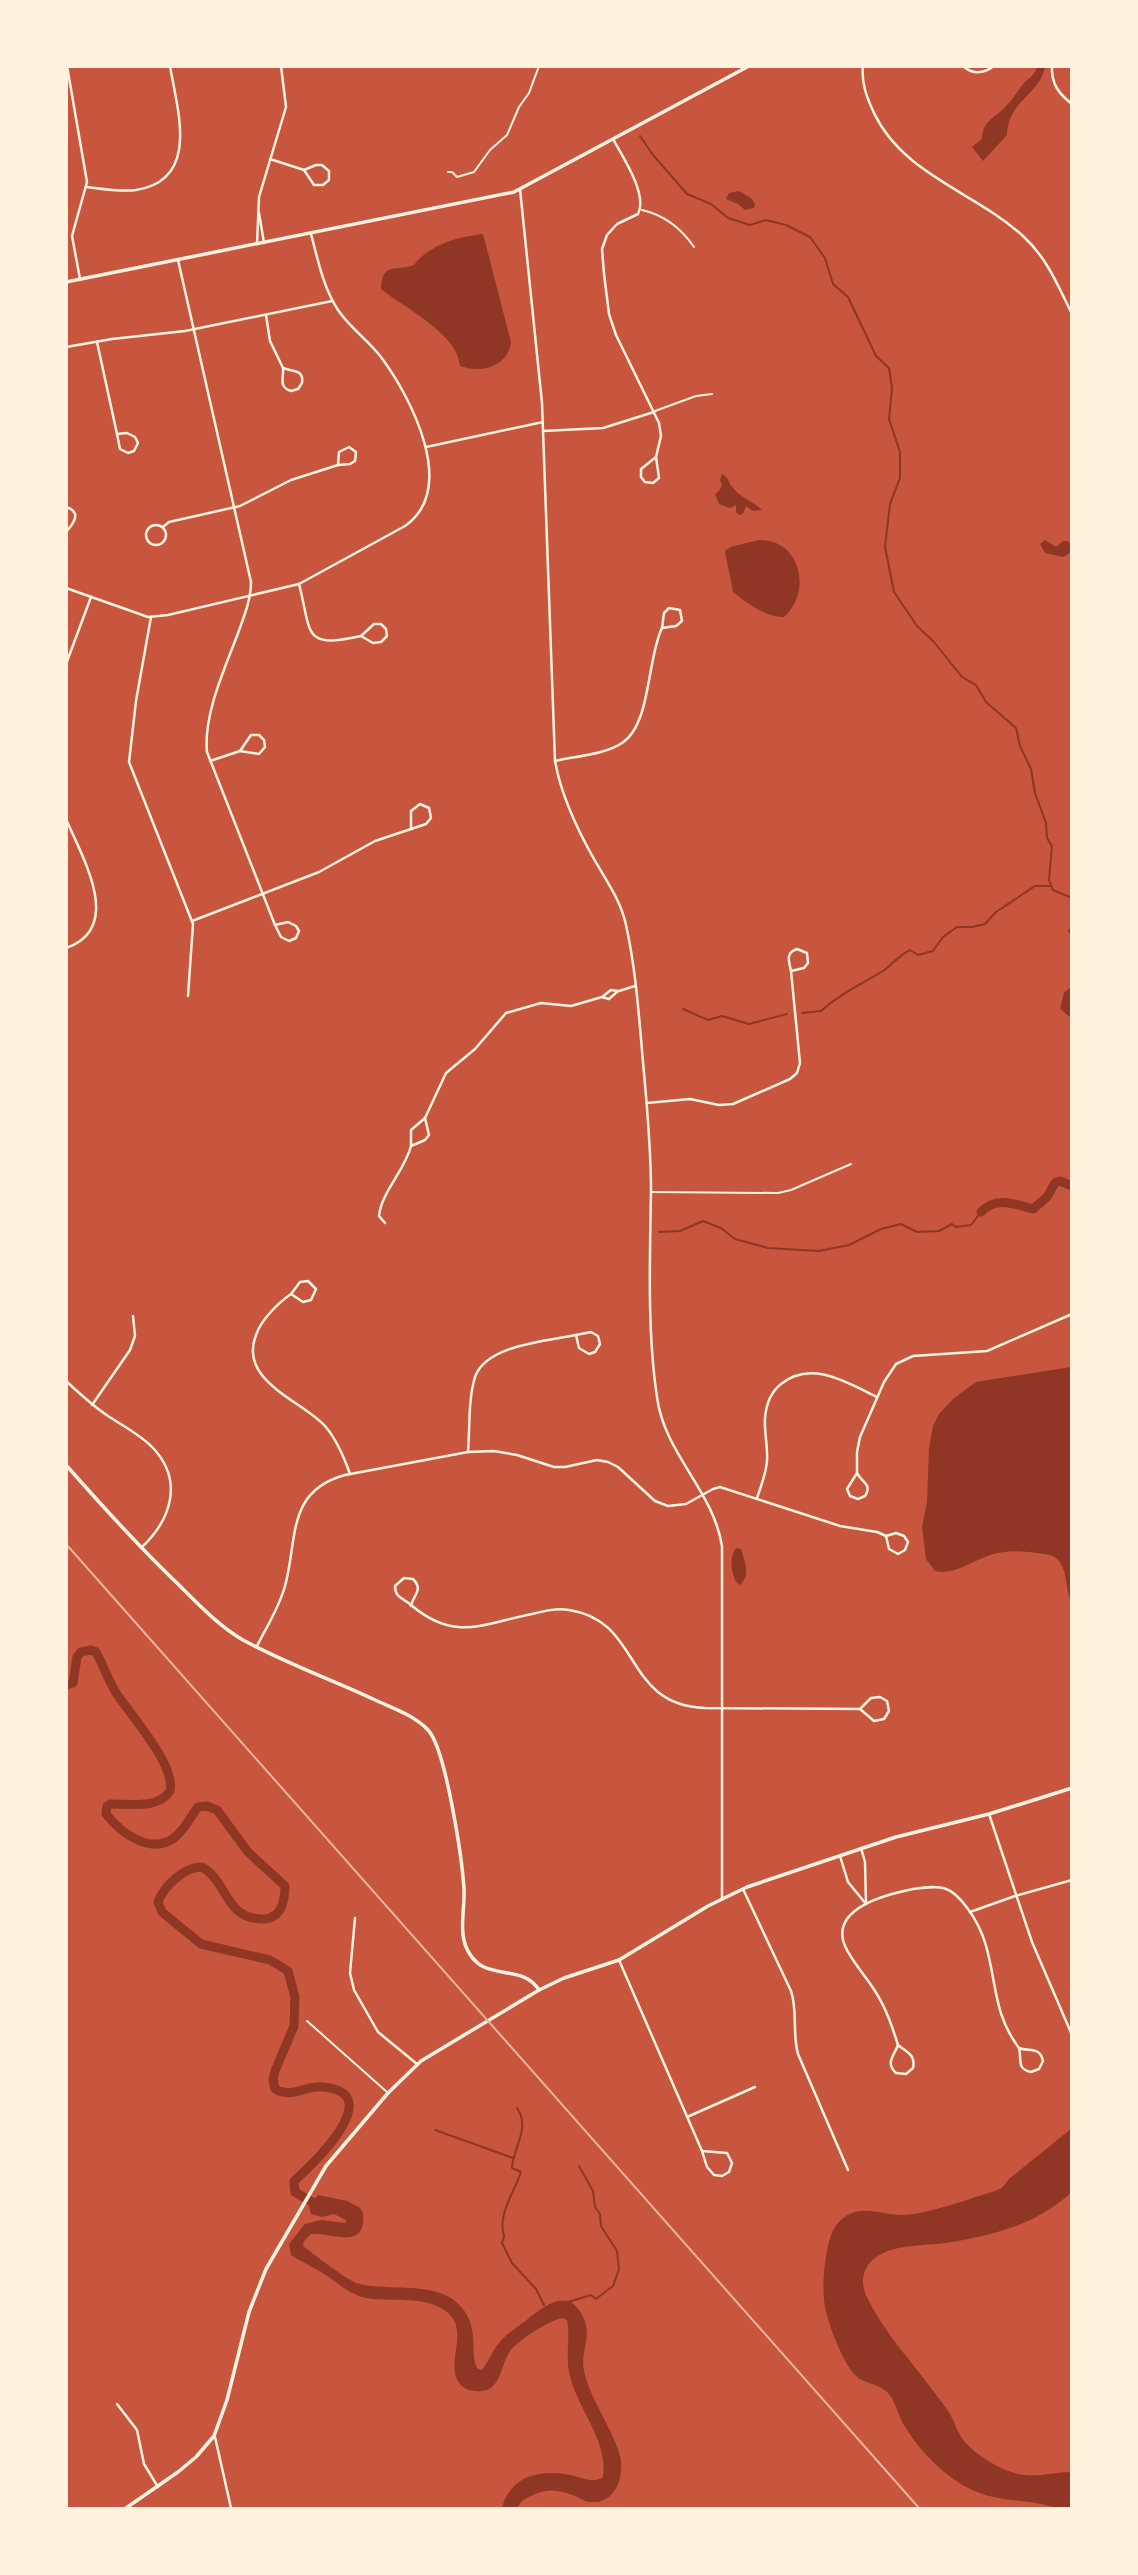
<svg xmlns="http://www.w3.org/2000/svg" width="1138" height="2575" font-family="'Titillium Web',sans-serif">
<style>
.water{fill:#8f3625}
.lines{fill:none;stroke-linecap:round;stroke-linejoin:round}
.stream{stroke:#8f3625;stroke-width:2}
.river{stroke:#8f3625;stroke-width:9}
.path{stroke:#fff3e0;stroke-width:2}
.service{stroke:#fff3e0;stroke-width:2}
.minor{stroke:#fff3e0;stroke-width:2.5}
.tertiary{stroke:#fff3e0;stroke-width:3.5}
.secondary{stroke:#fff3e0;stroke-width:3.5}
.rail{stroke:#e9b49f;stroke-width:2}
</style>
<rect width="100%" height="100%" fill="#c8553d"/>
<!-- water -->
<g class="water">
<path d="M1037,67L1045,68C1038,96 1008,101 1007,135L983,161L972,147L982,139C982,120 997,117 1007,105C1014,98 1018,90 1024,83C1030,77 1035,75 1037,67Z"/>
<polygon points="739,191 751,198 755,204 754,208 745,210 738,204 726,199 729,193"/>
<path d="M483,234L511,342C508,366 482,374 460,366C457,333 406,309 381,289C382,261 396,272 414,265C430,244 458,237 483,234Z"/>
<path d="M722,474C730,478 727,482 733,488C741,498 754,502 762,510L753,511L746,506L743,514L739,515L736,512V505L730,508L719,504L715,494L719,491L722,485L720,480Z"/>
<path d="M759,540C800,539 813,591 784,617C765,617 747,603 733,592C731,578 727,565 725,551L730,547Z"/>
<polygon points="1045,540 1056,547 1063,541 1068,541 1071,546 1071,552 1063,557 1045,553 1040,544"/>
<path d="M1071,1367V1601C1065,1589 1068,1570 1058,1560C1053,1554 1044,1554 1037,1553C1022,1551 1008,1550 993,1554C976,1559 953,1576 935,1571L926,1559L922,1527L927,1502L929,1448L933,1426L939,1414L953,1399L976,1382Z"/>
<path d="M736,1548L741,1549C744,1561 752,1574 740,1585L736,1582C731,1571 729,1558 736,1548Z"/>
<path d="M1071,2129V2193C1033,2226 994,2235 945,2243C923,2246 897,2244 878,2256C863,2265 859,2281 867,2297C884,2333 914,2364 937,2396C942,2402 946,2408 950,2414C955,2423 958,2434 965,2442C977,2456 1005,2473 1024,2475C1040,2477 1056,2472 1071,2472V2508C1055,2509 1045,2504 1030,2502C1008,2500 988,2498 968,2488C943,2475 918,2449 904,2425C898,2416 895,2399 887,2392C878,2383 863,2384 855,2375C842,2361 829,2326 825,2307C821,2288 825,2238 837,2224C857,2201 879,2215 902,2215C926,2215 971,2198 995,2191L1002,2188L1009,2179Z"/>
<path d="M318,2195L347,2201L360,2208L363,2213C367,2252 330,2232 311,2234L304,2241L303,2246C313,2254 346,2279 356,2283C389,2293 439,2278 463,2309C480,2331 469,2358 478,2369L482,2370C489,2361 492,2351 499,2343C506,2334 515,2329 524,2322C542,2308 569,2283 584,2319C592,2336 580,2353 584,2371C591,2402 614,2429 621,2460C623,2481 614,2504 590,2502C585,2502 580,2498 575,2496C560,2490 549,2488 533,2495C525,2498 521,2501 517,2508H502C510,2476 540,2469 570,2475C581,2477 593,2484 603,2477C608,2442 580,2411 571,2380C564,2358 571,2339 567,2320L562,2318C550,2320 517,2341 510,2351C498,2369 502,2400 466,2389C436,2370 478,2328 441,2308C417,2295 391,2303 366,2298C348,2294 339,2283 324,2274C313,2267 302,2262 291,2255L289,2244L305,2224L321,2220L346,2223V2220L334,2214L322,2217L311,2214L309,2207Z"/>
</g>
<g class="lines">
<!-- stream -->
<g class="stream">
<polyline points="640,136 653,155 687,194 711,204 728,218 750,225 766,220 786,225 810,237 825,258 833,284 848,297 876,356 889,368 892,388 889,419 900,452 900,478 890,504 885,547 894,592 917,626 934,642 962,677 976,685 986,702 1016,728 1020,746 1031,769 1035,793 1046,823 1047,838 1052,846 1049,880 1053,890 1072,898"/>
<polyline points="1072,928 1069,930 1072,937"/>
<polyline points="683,1009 708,1020 722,1016 749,1024 787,1014"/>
<path d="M802,1013L821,1011C841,993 860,985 883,971C893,964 898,956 910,950L918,955L933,951L943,937L957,927H972L985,924L996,912L1035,886H1051"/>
<polyline points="659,1232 680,1231 703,1221 721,1228 735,1239 768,1248 819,1251 849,1245 881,1229 901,1224 917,1232 939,1231 952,1224 956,1227 971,1225 981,1212"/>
<path d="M517,2108C531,2128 513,2147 512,2168L521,2172C515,2191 497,2215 504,2236L502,2243L512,2263L536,2289L544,2305"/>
<polyline points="435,2130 513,2158"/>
<polyline points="568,2302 591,2295 596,2299 613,2286 619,2269 617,2251 601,2226 600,2214 595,2207 593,2191 579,2166"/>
</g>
<!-- river -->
<g class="river">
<polyline points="1072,992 1068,995 1065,1007 1072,1013"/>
<path d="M981,1212C997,1196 1014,1204 1033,1209L1047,1197L1055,1183L1060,1181L1072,1186"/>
<path d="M66,1685L73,1683L77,1657L81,1652L91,1650L96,1652C103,1664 107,1678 115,1691C129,1714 176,1764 170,1791C159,1809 130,1804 111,1804L107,1806L106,1814C121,1833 150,1855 174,1838C185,1830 190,1817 198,1807L207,1806L217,1810L248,1852L285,1886C285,1894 284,1901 281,1908C277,1915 271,1919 263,1919C224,1919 228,1881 202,1867C184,1867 164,1886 158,1902L162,1912L201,1944L270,1960L288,1971L295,1997L294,2026L275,2071L273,2079L275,2089C291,2099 306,2085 323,2087C388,2093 314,2163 294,2181L295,2192L312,2202L323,2204"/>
</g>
<!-- path -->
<polyline class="path" points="448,172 452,172 457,177 474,172 490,150 507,135 519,107 529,93 539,66"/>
<!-- service -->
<g class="service">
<path d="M642,210C664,215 681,228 694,247"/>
<polyline points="655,411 696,396 712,394"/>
<polyline points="652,1192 778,1193 791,1190 851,1164"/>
<polyline points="307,2021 387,2092"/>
</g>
<!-- minor -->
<g class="minor">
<polyline points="67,66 87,182 72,236 80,279"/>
<path d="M863,66C861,83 867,98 874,113C904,176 976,192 1024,237C1047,258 1058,286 1072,314"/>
<path d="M963,66C973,75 983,74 994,66"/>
<path d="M1052,66C1051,84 1059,94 1072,104"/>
<path d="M613,139C623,157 648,195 638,214L617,224L607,235L602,249L604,274L609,314L616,335L659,423L661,436L656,457"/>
<polyline points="270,159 304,170"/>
<polygon points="322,165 329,171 329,180 323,185 314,185 304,170 316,165"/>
<path d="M87,187C103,189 120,192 136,190C201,180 177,109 170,66"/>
<path d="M520,189L542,403L555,761C561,795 577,829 594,859C606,880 621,901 626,925C636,970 639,1017 643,1062C647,1105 651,1147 651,1190C650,1256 647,1331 657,1397C664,1453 713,1490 722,1546V1899"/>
<polyline points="259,213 264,243"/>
<polyline points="257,244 259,197 286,107 281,66"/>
<path d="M178,260L251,582C251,597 246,611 241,625C228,662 203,712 207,752L275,925"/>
<polyline points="266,315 270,341 283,368"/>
<polyline points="97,342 117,434"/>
<polyline points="66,347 112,339 185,331 332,301"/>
<path d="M283,368C293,372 304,369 302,383L298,389L291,391C278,387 284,378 283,368Z"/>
<polyline points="543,431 603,428 654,412"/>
<polygon points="127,433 135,437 138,443 134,451 128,453 120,449 117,434"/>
<polygon points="349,447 356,452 355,461 350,464 338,465 339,452"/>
<polyline points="426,447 543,422"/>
<polygon points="656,457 659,478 653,483 645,482 641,477 641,469"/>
<path d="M66,507C82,512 74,523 66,532"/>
<circle cx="156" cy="535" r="10"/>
<polyline points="163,527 169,522 240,506 291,480 338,465"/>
<path d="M299,584C312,634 302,649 361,636"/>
<path d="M66,588L148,617L168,615L299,584L405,526C459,488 410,396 381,357C368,340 350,328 338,310C323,287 318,260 311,234"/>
<polygon points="669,608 680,610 682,621 676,626 662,628 664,613"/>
<polyline points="151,617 136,701 129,762 193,924 188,996"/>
<polygon points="374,624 381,624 386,629 387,636 381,642 373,643 361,636"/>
<polyline points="66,664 91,597"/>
<polygon points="251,735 259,735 264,740 265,747 259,754 240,751"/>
<polyline points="210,761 240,751"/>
<path d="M555,761C576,756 604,755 622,743C651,725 647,658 662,628"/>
<polygon points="420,804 429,808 431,818 426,824 411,829 411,811"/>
<path d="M66,819C82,857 125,928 66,948"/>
<polyline points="192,921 319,872 375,841 411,829"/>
<polygon points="288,922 296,926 299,931 296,938 289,941 281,937 275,925"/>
<path d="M797,949L807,953L808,963L804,968L791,971C789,961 785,953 797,949Z"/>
<polyline points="619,991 635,986"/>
<polyline points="647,1103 690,1099 719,1105 733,1104 790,1079 797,1073 800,1063 791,971"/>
<polyline points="425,1118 446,1073 475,1049 506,1013 541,1003 571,1006 602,997 609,999 618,991 611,990 602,997"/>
<polygon points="425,1118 429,1135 425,1140 411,1146 411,1130"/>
<path d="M385,1223L379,1216C381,1193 405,1170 411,1146"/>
<polygon points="308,1281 316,1289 311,1300 303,1302 291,1294 300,1282"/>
<path d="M291,1294C278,1303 261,1320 256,1335C238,1381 301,1400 325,1426C337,1440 344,1457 350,1474"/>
<polygon points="591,1332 598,1336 600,1344 595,1352 589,1354 579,1348 576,1335"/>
<path d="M66,1381C80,1394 93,1406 108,1416C123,1426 141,1435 153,1448C184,1481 171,1520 141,1548"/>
<polyline points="92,1405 130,1350 135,1336 133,1316"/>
<path d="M468,1452C470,1428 468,1400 475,1377C486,1345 547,1341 576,1335"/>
<polyline points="857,1473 857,1452 860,1437 884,1382 896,1364 913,1356 987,1351 1072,1314"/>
<path d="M857,1473C861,1482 873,1484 865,1496L858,1499L850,1496L847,1489Z"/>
<path d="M757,1498C761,1486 766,1474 767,1461C768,1447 764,1432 765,1418C766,1405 771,1392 781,1384C811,1359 848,1383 877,1397"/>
<polygon points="896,1533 904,1536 908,1542 905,1550 898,1554 889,1549 886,1536"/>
<path d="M411,1606C413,1595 424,1590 413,1579L404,1578L395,1586C395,1598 403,1598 411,1605C455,1642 481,1624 532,1614C544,1611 556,1608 569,1610C643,1621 622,1705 705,1708L860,1709"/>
<path d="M257,1646C267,1626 279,1608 285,1586C298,1539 286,1491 345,1475L468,1452L494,1451L517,1455L554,1467H565L597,1460L608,1462L618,1467L655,1501L668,1506L686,1504L713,1489L720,1487L840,1526L877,1532L886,1536"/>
<polygon points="880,1697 887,1701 889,1711 884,1719 874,1721 860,1709 871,1698"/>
<polyline points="989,1814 1032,1942 1072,2035"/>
<polyline points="861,1848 865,1862 866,1904"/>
<polyline points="840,1856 848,1882 866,1904"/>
<path d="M743,1889L791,1991C798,2012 792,2033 798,2054L848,2170"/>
<polyline points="970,1912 1015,1896 1072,1880"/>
<polyline points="355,1918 350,1973 354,1990 378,2032 417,2064"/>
<polyline points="619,1960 702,2151"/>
<path d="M898,2045C892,2026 886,2008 875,1991C866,1976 852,1962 845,1946C829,1908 888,1894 913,1889C942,1885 951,1885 968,1909C1002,1955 984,2002 1019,2048"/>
<path d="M898,2045C906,2052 916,2054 913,2068L906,2074L896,2073C885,2063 894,2056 898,2045Z"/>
<path d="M1019,2048C1029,2052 1040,2046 1043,2061L1039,2069L1031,2072C1016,2069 1022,2059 1019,2048Z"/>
<polyline points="687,2117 755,2087"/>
<polygon points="702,2151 727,2153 732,2163 729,2172 722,2176 714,2175 707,2167"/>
<polyline points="117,2404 137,2430 144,2464 158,2487"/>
<polyline points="215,2437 231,2508"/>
</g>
<!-- tertiary -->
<g class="tertiary">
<polyline points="66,282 514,192 749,66"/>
<path d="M66,1465C103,1507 139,1547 179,1585C199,1605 219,1626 243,1640C285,1663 330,1679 373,1699C392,1708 414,1715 428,1730C446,1749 462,1859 464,1889C465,1907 459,1929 466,1947C482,1985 520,1961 539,1990"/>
</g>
<!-- secondary -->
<polyline class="secondary" points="126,2508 178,2472 196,2457 214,2436 227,2400 249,2312 266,2269 326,2166 388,2093 421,2061 539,1990 564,1978 619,1960 708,1906 747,1887 896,1837 989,1814 1072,1788"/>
<!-- rail -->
<polyline class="rail" points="66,1544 919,2508"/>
</g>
<!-- border -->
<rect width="1138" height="2575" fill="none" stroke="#fff3e0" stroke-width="136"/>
</svg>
